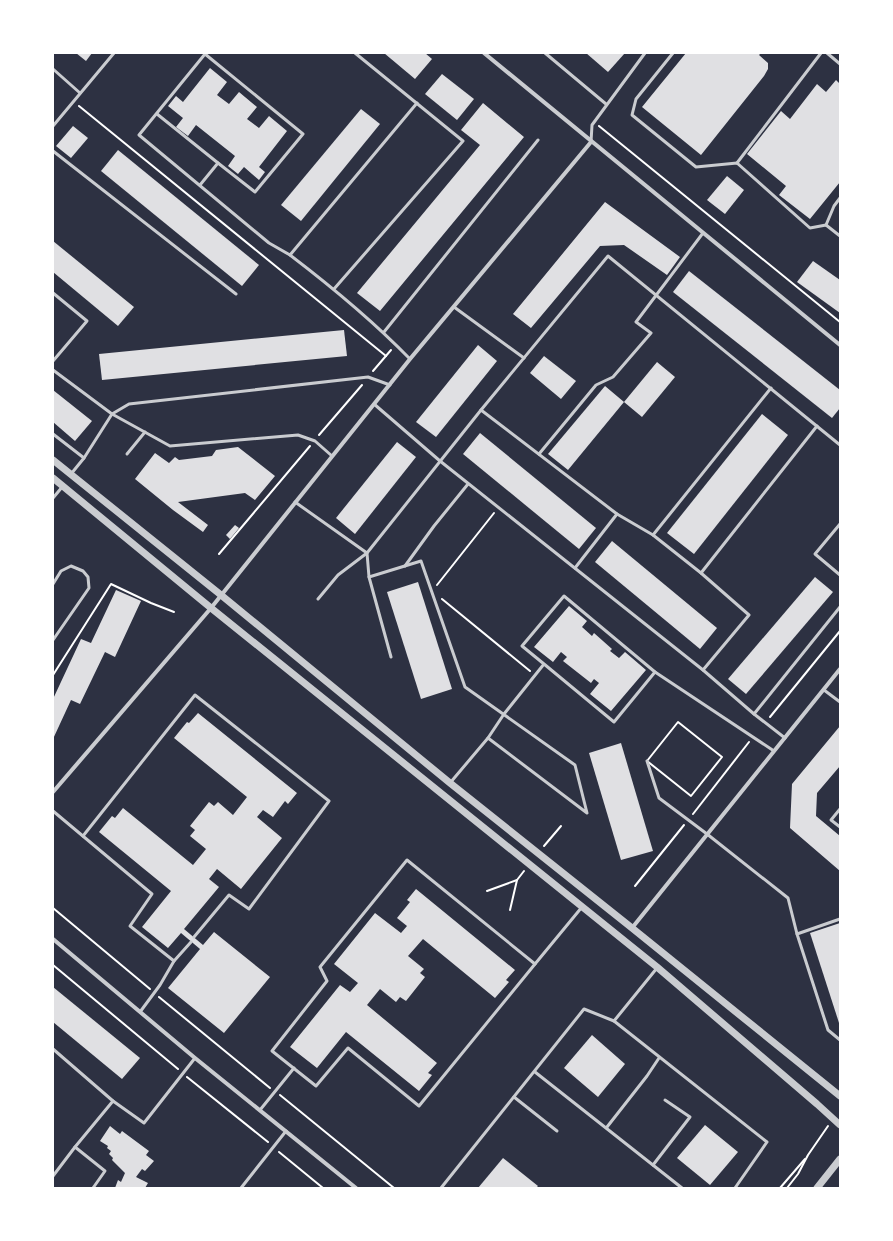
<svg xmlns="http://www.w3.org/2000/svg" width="893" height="1241" font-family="'DM Sans',sans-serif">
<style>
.building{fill:#e0e0e3}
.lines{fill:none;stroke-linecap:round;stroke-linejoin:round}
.path{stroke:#fff;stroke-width:2}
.service{stroke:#caccd0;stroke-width:3}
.minor{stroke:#caccd0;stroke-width:4}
.tertiary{stroke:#caccd0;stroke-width:7}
</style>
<rect width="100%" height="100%" fill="#2d3142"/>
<!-- building -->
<g class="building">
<polygon points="76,53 92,53 86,61"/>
<polygon points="384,53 425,53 432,59 415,79"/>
<polygon points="586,53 625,53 608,72"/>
<polygon points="686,53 761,53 759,55 768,63 768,69 764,76 701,155 642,107"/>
<polygon points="210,68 227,82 217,95 229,104 239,92 257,107 247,119 259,128 269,116 287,131 259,167 265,172 259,180 244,167 238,174 228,166 235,156 196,125 188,136 176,127 183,118 168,106 176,96 183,102"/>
<polygon points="442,74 474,99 457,120 425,94"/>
<polygon points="836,80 840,84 840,182 810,219 779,195 786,186 747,154 781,111 790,119 817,84 826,92"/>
<polygon points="483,103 524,137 380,311 357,293 480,145 461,130"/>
<polygon points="361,109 380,124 301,221 281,205"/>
<polygon points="73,126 88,138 71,158 56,146"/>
<polygon points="118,150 259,265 242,286 101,171"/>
<polygon points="727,176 744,190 725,214 707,200"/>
<polygon points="605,202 680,257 667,275 624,245 600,246 531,328 513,314"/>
<polygon points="53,241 134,307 118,326 53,272"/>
<polygon points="813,261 840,280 840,313 797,282"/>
<polygon points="689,271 840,390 840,408 832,418 673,292"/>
<polygon points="344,330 347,356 102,380 99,354"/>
<polygon points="478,345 497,361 436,437 416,422"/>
<polygon points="544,356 576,381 561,399 530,373"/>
<polygon points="657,362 675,377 642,417 624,402"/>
<polygon points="605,386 624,402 568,470 548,454"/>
<polygon points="53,390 92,421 75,441 53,422"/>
<polygon points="762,414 788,435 694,554 667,533"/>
<polygon points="480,433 596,528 579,549 463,454"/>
<polygon points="397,442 416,457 355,534 336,518"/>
<polygon points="238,447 275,476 255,500 245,493 178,502 208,525 203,532 173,510 135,479 155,453 169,463 175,457 179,460 212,456 216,450"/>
<polygon points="235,525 239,528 230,539 226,535"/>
<polygon points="612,541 717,628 700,649 595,562"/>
<polygon points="815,577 833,592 746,694 728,679"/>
<polygon points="418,582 452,689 421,699 387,592"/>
<polygon points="116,590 141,601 115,657 105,652 80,704 71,700 53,739 53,699 81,639 91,643"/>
<polygon points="569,606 587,621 582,627 592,636 594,633 612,649 610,651 619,658 625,652 646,670 611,711 590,694 599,683 594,679 591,683 563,661 567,657 561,652 553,662 534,647"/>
<polygon points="198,713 297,793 288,804 285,801 273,817 263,810 257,817 282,838 241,889 217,869 209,879 219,887 184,929 203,945 214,932 270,977 224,1033 168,988 200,949 181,933 168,948 142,927 171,891 99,832 112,816 115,818 123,808 193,865 206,849 190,836 195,830 190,826 209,802 214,806 218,802 233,815 247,797 174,738 187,722 189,723"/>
<polygon points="840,726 840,766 817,793 816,816 840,836 840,871 790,828 792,784"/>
<polygon points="621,743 653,851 621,860 589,753"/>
<polygon points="416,889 515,970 506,980 509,982 495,998 423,939 408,956 424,969 420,973 425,977 406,1001 400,997 396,1002 380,989 367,1005 437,1063 428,1073 432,1075 419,1091 346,1032 317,1068 290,1047 340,985 350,992 358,983 334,964 375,913 401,933 407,926 397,918 410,902 407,900"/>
<polygon points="840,923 840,1026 810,933"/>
<polygon points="53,987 140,1058 122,1079 53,1022"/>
<polygon points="592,1035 625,1064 598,1097 564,1068"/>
<polygon points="705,1125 738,1152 710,1185 677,1158"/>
<polygon points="110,1126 120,1134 122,1131 149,1151 146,1155 154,1161 145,1171 142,1169 136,1177 148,1183 145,1188 115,1188 118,1180 121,1182 125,1173 112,1160 113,1158 109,1154 111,1151 107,1148 108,1146 100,1141"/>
<polygon points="503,1158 538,1186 536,1188 478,1188"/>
</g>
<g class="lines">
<!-- path -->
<g class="path">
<polyline points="79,106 386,356"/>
<polyline points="599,126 840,322"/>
<polyline points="373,371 391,350"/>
<polyline points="319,435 362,385"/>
<polyline points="219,554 310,446"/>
<polyline points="437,585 494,513"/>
<polyline points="442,599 530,671"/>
<polyline points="53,675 111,584 151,603 174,612"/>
<polyline points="770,717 840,631"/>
<polygon points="678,722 722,757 691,796 647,761"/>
<polyline points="693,814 749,742"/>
<polyline points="544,846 561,826"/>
<polyline points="635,886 684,825"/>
<polyline points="487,891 517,880"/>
<polyline points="53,908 150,989"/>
<polyline points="510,910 517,880 524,871"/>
<polyline points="53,965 178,1069"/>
<polyline points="159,997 270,1088"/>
<polyline points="187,1077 268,1142"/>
<polyline points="280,1095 394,1188"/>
<polyline points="279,1152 323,1188"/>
<polyline points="780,1188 805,1159"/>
<polyline points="787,1188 798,1174 808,1155 828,1126"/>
</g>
<!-- service -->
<g class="service">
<polyline points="545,53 606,104"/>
<polyline points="673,53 636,99 632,115 696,167 737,163 810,228 826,225 840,236"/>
<polyline points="827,53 840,64"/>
<polyline points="53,69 80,93"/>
<polyline points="157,114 218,163"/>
<polyline points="53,126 114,53"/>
<polyline points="591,142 592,125 645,53"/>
<polyline points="53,151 236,294"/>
<polyline points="737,163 821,53"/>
<polyline points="200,185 218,163 255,192 303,134 205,54 139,135 269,243 290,255 417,103"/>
<polyline points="826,225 834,206 840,198"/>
<path d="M290,255C332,287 373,321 410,359"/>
<polyline points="334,289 463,141 355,53"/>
<polyline points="53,293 87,321 53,361"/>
<polyline points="454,307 524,358"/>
<polyline points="384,332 538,140"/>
<polyline points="53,370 112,414 170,446 298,435 315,441 332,456"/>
<polyline points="374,404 440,461 703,670 754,714 785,738"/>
<polyline points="481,410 608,256 840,445"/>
<polyline points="53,434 84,458"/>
<polyline points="127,454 145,432"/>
<polyline points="539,454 596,385 613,377 651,333 636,322 703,233"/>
<polyline points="71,474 84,458 112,414 129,404 368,377 390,385"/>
<polyline points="53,498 63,486"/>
<polyline points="295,502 367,553 369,577"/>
<polyline points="840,524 815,554 840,575"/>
<polyline points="653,535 771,388"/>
<polyline points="405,566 434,526 468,484"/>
<polyline points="575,568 617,514"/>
<polyline points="701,573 817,426"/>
<polyline points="53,584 61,571 71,566 83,571 88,577 89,588 53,640"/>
<polyline points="318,599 338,575 367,553 481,410 617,514 653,535 701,573 749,615 703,670"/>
<polyline points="391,657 369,577 421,561 465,687 575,765 587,813 488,738 504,714 544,664 522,646 564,596 655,672 614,722 544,664"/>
<polyline points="655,672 774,751"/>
<polyline points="824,690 840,702"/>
<polyline points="754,714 840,607"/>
<polyline points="647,761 659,798 707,834 788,898 797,934"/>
<polyline points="450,783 488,738"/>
<polyline points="840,809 831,820 840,827"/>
<polyline points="53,811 152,894 130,926 174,961 191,942"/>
<polyline points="83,836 195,695 329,801 249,909 229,895 194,937"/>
<polygon points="407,860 535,964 419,1106 348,1048 316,1086 272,1051 327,981 320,967"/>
<polyline points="840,919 797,934 828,1030 840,1040"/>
<polyline points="535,964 582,907"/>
<polyline points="140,1012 160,985 174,961"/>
<polyline points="614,1021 657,968"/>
<polyline points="53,1049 113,1101"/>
<polyline points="535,1072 682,1188"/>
<polyline points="514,1097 557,1131"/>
<polyline points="260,1110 294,1068"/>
<polyline points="607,1127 647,1076 659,1058"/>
<polyline points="653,1165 690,1117 665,1100"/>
<polyline points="53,1176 75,1147"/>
<polyline points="93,1188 105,1171 75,1147 113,1101 144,1123 195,1058"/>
<polyline points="241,1188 286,1131"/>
<polyline points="441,1188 584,1009 614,1021 767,1142 735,1188"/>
</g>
<!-- minor -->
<g class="minor">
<polyline points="484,53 840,345"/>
<polyline points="53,792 211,608 410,359 591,142"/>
<polyline points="632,928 840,669"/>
<polyline points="53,939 195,1058 356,1188"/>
</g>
<!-- tertiary -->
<g class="tertiary">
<polyline points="53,460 221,595 450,783 632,928 840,1096"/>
<polyline points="53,478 211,608 657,967 817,1104 840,1125"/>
<polyline points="817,1188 840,1159"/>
</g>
</g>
<!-- border -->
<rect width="893" height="1241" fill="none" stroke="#ffffff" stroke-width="108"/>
</svg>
